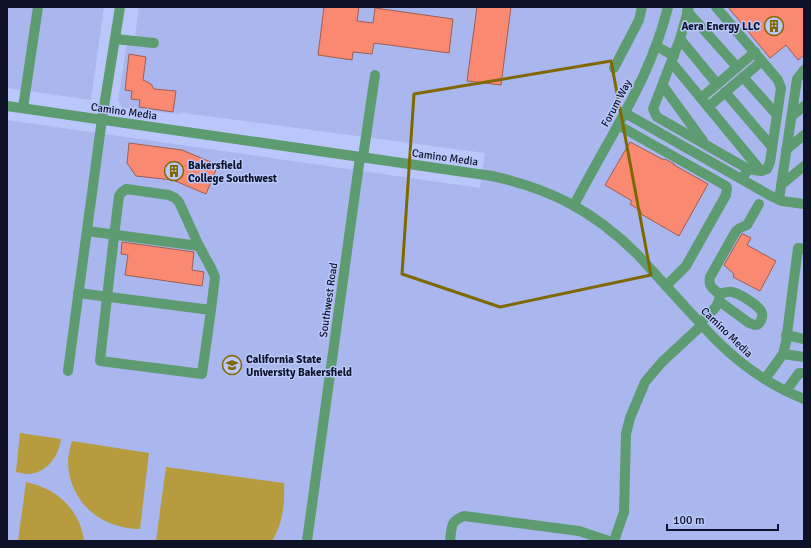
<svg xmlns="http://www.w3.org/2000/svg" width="811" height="548" font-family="Signika,sans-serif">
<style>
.built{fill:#aab7ee}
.green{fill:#b69b3f}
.building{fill:#fa8971;stroke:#a05d4f}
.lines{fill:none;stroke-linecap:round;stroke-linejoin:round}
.minor{stroke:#5d9b70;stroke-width:10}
.marked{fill:none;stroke:#806800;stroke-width:3;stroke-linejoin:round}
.labels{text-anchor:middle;stroke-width:3;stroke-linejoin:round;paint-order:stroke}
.poi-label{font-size:11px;font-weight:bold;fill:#0e1228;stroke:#b9c7fa;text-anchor:start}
.street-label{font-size:11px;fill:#0e1228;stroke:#b9c7fa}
</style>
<rect width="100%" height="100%" fill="#b9c7fa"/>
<!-- built -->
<g class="built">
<polygon points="7,7 104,7 91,100 7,88"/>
<polygon points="139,7 804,7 804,541 7,541 7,120 480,188 485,153 184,113 177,114 123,108 118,101 128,37 135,37"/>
</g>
<!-- green -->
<g class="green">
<path d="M20,433L61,439C59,457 45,475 26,474C22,473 19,473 16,472Z"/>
<path d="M72,441L149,453L140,529C101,529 69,502 68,462C68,455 70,448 72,441Z"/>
<path d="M166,467L284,483C285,503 283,523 272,541H156Z"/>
<path d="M26,482C56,488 80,509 84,541H18Z"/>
</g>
<!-- building -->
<g class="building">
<polygon points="324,7 359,7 357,21 373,23 375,8 453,19 449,53 374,43 372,54 353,52 352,60 318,55"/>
<polygon points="477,7 511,7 501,85 467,81"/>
<polygon points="728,7 804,7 804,55 798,60 786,45 770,58"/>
<polygon points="129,54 146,57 143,80 151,84 154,89 176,91 173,112 139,107 140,100 131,99 132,91 125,90"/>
<polygon points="630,142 664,160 665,159 674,164 674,165 708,184 679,236 641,214 641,211 630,204 632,201 605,185"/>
<polygon points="129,143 182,150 218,165 206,194 173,180 136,176 127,163"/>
<polygon points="743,234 751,238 747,245 776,261 760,291 733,277 734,274 724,265 741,235"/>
<polygon points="122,242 194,252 192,270 204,272 202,286 125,275 128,255 121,254"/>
</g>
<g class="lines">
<!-- minor -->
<g class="minor">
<polyline points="689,7 680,39 653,109 657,117 748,169"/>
<polyline points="716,7 778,80 781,88 770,162 767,169 761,171 748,169 742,179"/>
<polyline points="687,11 737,67"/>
<polyline points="115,39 154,43"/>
<polyline points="680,39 717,84"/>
<polyline points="656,46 674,56"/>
<polyline points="672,63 761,171"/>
<polyline points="614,68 639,20 642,7"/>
<polyline points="743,77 777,115"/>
<polyline points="663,86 703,141"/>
<polyline points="725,92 772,147"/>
<polyline points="701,98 755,52"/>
<path d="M7,106L492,176C552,189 595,212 638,255C654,273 671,291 687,309C697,319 706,330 716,340C741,365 771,386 804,399"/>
<polyline points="708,107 762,61"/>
<polyline points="23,108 38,7"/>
<polyline points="625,113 771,196 782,201 804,204"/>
<polyline points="792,116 804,106"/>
<polyline points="618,125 726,186 727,188 726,195 686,266 666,286"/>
<polyline points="786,150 804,135"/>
<polyline points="363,157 375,75"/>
<polyline points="781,185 804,166"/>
<polyline points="779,200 797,79 804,70"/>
<path d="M574,205C586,182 599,159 612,136C636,93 656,55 668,7"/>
<polyline points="87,231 199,246"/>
<path d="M78,293L211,310L215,277L211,268L199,246L179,202L175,198L169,195L126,189L121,193L119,196C112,251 106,306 100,361L202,374L211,310"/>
<path d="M719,301L749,323C750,323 754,325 755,325C760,325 763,318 762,313C760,306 739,293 732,292C728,291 723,293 719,294"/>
<path d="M700,323C707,316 722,305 719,294C713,288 708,287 710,277L736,231L740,228L747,225L759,204"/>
<polyline points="786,335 804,339"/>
<polyline points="783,354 804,357"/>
<polyline points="68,371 102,119 120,7"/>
<polyline points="765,379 783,354 786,342 798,248 804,249"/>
<polyline points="786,391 799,373 804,373"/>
<polyline points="307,541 360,157"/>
<path d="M450,541C452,527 450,521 464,516L579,531L609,541"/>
<polyline points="614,541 624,512 626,434 630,418 645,382 662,362 702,325"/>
</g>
</g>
<!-- marked area -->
<path class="marked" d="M611,61L651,275L500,307L402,274L414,94Z"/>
<!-- icons -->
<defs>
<symbol id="building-ring" viewBox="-11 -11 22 22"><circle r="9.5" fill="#b9c7fa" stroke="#806800" stroke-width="1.5"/><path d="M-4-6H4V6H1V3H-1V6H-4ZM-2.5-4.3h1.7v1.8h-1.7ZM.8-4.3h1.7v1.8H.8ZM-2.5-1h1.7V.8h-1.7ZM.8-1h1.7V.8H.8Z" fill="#806800"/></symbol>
<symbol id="university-ring" viewBox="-11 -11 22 22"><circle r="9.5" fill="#b9c7fa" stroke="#806800" stroke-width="1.5"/><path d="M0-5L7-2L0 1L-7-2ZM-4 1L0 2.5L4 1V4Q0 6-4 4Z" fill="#806800"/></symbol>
</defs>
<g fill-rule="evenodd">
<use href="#building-ring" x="763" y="15" width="22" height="22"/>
<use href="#building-ring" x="163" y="160" width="22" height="22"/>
<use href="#university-ring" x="221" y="354" width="22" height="22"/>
</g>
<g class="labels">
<!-- poi labels -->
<g class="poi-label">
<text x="760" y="30" text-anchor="end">Aera Energy LLC</text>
<text x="188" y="169">Bakersfield<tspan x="188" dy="13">College Southwest</tspan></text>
<text x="246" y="363">California State<tspan x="246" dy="13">University Bakersfield</tspan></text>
</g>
<!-- street labels -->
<g class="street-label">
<text transform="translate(616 103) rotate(-62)" y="4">Forum Way</text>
<text transform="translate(124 111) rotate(8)" y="4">Camino Media</text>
<text transform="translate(445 157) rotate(8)" y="4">Camino Media</text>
<text transform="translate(328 300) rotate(-82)" y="4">Southwest Road</text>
<text transform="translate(727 332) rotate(44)" y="4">Camino Media</text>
</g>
</g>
<!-- border -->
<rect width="811" height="548" fill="none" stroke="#0e1228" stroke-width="16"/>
<!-- scale -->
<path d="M667 524v6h111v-6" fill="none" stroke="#0e1228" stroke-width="2"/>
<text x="673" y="524" font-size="12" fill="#0e1228" stroke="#b9c7fa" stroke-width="3" paint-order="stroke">100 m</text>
</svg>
